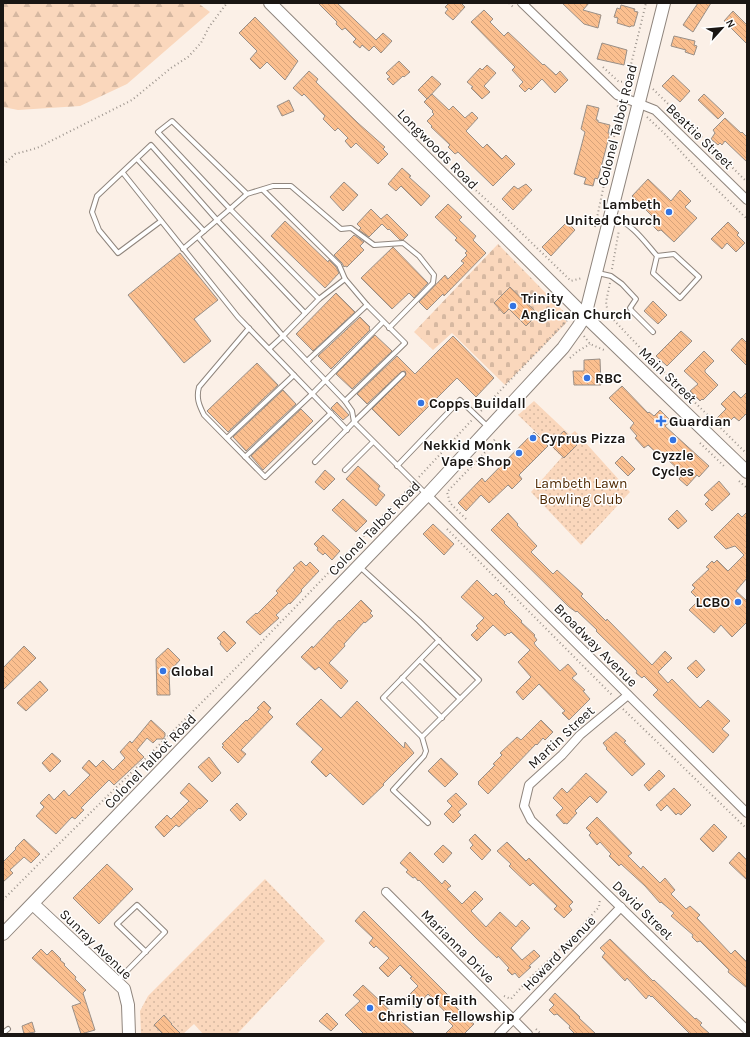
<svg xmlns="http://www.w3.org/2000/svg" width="750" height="1037" font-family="Karla,sans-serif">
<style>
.forest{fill:url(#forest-firs)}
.cemetery{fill:url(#cemetery-stones)}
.park{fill:url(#park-dots)}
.building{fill:url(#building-back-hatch);stroke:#998f87}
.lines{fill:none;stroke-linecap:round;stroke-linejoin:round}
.lane-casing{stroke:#8f857d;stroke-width:6}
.street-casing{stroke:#8f857d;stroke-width:10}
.secondary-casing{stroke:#8f857d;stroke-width:14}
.path{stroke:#9e968f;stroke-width:2;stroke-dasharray:1 3;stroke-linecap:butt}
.lane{stroke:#fff;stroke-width:4}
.street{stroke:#fff;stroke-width:8}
.secondary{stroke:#fff;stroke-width:12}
.poi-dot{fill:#3474e2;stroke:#fff;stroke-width:1.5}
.labels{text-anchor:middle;stroke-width:3;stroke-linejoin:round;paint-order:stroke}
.street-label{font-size:14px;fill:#1a1613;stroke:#fff}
.poi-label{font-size:14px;font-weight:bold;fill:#1a1613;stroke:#fff;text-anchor:start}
.park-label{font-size:14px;fill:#4f2902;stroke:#fff}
</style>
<defs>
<pattern id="forest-firs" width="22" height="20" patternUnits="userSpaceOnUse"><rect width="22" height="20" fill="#fad7bc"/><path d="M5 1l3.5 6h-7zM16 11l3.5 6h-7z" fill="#d6b8a1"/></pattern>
<pattern id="cemetery-stones" width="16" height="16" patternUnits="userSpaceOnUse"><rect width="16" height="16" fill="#fad7bc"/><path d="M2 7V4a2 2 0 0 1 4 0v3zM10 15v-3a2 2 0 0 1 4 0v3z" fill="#d6b8a1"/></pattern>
<pattern id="park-dots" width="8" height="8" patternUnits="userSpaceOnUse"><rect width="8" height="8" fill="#fad7bc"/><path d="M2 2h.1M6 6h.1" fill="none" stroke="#d6b8a1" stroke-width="1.8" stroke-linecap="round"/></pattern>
<pattern id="building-back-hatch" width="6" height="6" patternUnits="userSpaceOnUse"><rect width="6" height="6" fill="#fbbf8f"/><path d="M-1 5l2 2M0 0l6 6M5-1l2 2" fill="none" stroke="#d7a37a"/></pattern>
</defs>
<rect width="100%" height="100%" fill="#fbf0e7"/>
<!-- forest -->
<polygon class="forest" points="3,3 198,3 210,12 127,84 80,106 18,110 3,107"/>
<!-- cemetery -->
<polygon class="cemetery" points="498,244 568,316 566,323 505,385 452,333 433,350 414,332"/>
<!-- park -->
<g class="park">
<polygon points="534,401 570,435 575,431 630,492 581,545 531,492 562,457 518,415"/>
<polygon points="265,879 325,941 237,1034 203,1034 194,1024 183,1034 141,1034 140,1011 148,996"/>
</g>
<!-- building -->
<g class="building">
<polygon points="318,3 337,3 376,40 383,33 392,41 381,53 374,46 369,51 362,45 360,48 353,42 356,39 345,28 342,30 336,24 337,22"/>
<polygon points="449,3 461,3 465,7 453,20 445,13 448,9 445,7"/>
<polygon points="562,3 589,3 583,10 601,15 598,28 584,24"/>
<polygon points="698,3 711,3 693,32 683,25"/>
<polygon points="621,5 635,9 634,11 638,12 634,26 631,26 630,27 617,23 618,18 614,17 617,8 620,9"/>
<polygon points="484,10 493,19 490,22 504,36 508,32 543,65 544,64 556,75 560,71 568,80 555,93 542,79 531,90 529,88 525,92 519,86 523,82 512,70 515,67 471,22"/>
<polygon points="733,11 747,25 747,44 724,21"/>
<polygon points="255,17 298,61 285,80 267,62 260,69 250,59 257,51 239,33"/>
<polygon points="674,36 695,41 694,45 697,46 694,55 685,52 686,50 671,46"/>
<polygon points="602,43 627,50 624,65 597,59"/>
<polygon points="399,61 410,72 404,77 403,76 393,85 387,79 390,77 386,73"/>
<polygon points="487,65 496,73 484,86 490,92 482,99 471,88 473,87 467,82 480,68 482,70"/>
<polygon points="309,71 318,79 316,82 358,123 385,147 383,149 388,154 378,164 356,143 351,148 345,141 348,138 338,128 335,131 323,119 325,116 304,94 302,96 293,88"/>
<polygon points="673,75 690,91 680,102 662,86"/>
<polygon points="432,76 441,84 427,99 418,90"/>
<polygon points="432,94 449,110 453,106 465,118 472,112 478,118 466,131 483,148 487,144 502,159 506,155 515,164 493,186 458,152 455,154 448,147 450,145 431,127 432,126 427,121 434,114 432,112 433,111 424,102"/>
<polygon points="704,94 724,113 718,119 698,100"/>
<polygon points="289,100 294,111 282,116 277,106"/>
<polygon points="587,105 599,108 596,120 598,120 598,122 610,125 608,133 610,133 598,179 595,178 593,186 584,184 586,178 574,174 585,132 581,129"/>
<polygon points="725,118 741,133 742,132 747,137 747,162 725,141 722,145 720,143 718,145 711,139 715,133 713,130"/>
<polygon points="402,168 411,176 409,177 430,196 421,206 401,186 396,191 388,184"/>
<polygon points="648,179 671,201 680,190 691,201 685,207 697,218 674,242 661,230 658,231 649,222 653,217 632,196"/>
<polygon points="344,182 358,195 343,211 330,197"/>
<polygon points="526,184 532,190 513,210 502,199 514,186 518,189"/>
<polygon points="448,204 462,217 459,220 476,236 473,240 486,253 444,296 443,294 427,310 419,302 445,275 448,279 464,263 461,261 467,255 465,253 467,251 455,240 457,238 435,217"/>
<polygon points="371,209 381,219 387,214 408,235 403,240 400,240 389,229 388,230 382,224 369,237 359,230 361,228 357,224"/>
<polygon points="285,221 328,262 329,260 336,267 339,273 325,288 271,236"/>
<polygon points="567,222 575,230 551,256 542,247"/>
<polygon points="728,222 739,233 737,235 745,243 736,252 727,243 722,249 711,239"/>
<polygon points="354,235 364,242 360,246 364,250 347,267 345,266 344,267 342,263 334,255"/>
<polygon points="393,247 428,283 414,298 409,293 392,309 361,278"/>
<polygon points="180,253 218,300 194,319 211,341 184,363 128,295"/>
<polygon points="510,287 538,314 526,326 509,309 504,314 494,303"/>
<polygon points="336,293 355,312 313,351 296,334"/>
<polygon points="653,301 667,315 658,324 644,311"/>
<polygon points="360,317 370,327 369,328 370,330 331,369 318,356"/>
<polygon points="681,331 692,341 667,366 656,356"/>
<polygon points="375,335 392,351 352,389 336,374"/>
<polygon points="453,336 494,378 476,397 457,378 399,436 372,409 405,376 406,374 405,371 401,372 367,404 357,394 397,356 415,374"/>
<polygon points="742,338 747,343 747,366 731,350"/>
<polygon points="704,351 714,361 705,370 705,372 718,385 703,400 702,399 700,401 690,391 698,384 684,371"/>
<polygon points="600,359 601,385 574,385 573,371 584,371 584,360"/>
<polygon points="257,363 278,385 228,432 207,411"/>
<polygon points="622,386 648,413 649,412 654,416 660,410 671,421 665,426 709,466 699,477 697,475 687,486 679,479 683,474 665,457 663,459 648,445 644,448 635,438 637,436 630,428 634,423 609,398"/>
<polygon points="283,390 296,404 246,451 233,437"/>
<polygon points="734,391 741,398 747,392 747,413 739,421 734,417 724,427 716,419 726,409 721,404"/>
<polygon points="337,402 349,415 343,420 331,408"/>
<polygon points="301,409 313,421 263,470 251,456"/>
<polygon points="564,431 577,445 564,458 550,444"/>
<polygon points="534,432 548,446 519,475 522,479 512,489 508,485 489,503 481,495 466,511 458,503 482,478 485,482"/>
<polygon points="622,456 635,469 628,476 615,463"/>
<polygon points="358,466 380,486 378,489 385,495 376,506 346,479"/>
<polygon points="325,470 335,479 324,490 315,482"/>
<polygon points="719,481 730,494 712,511 705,504 709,500 704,495"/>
<polygon points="343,499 367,521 356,532 332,510"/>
<polygon points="677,510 687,521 678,529 668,519"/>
<polygon points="747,512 747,578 736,591 747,601 747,622 732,637 721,625 714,633 689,610 699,600 691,592 695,588 692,585 709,569 706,567 712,561 714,563 717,560 728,571 744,555 735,546 726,549 714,537 738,513 742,517"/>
<polygon points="508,513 518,524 517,525 537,546 531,552 553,574 557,570 583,594 581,596 606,621 607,619 652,665 665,651 672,658 658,672 668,683 672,679 700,708 708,700 730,721 722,729 729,735 713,753 653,695 658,690 644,676 642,678 636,673 637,671 596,631 597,630 577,611 576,612 569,607 491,530"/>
<polygon points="433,524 454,544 444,555 423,534"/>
<polygon points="323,535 340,551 332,560 325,553 323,555 317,550 318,548 314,544"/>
<polygon points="301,561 306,566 310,562 319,571 301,590 302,591 290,604 289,603 276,615 279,618 260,635 246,622 256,613 257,614 278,593 276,591 295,570 293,568"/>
<polygon points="477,580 493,596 496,593 505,602 504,603 522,621 521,622 535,635 534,636 537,640 534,643 536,646 560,671 568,664 577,674 572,678 585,690 583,691 590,699 569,720 562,713 565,711 539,684 523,700 516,692 531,677 518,662 530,650 511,632 509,634 508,633 505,636 493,625 477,641 471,635 478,628 476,626 484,618 461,597"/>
<polygon points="361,600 372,611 370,613 373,616 365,623 364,622 344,644 345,646 329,663 348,681 341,689 319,667 315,670 301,657 312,646 313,648 339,620 340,621"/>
<polygon points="224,631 236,643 227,652 220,644 221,642 217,638"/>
<polygon points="24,646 36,658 3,690 3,668"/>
<polygon points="168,648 180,660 169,672 170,695 157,695 156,659"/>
<polygon points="696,660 705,670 697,678 687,668"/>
<polygon points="40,681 48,690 26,711 17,703"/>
<polygon points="321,699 341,718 357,701 404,748 405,742 414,753 383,784 384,785 363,805 330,773 326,777 311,762 323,749 296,724"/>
<polygon points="264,701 271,708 268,712 273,717 241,750 246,754 238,763 222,747 224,745 222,744 246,720 247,721 259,709 257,708"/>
<polygon points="151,720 165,733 165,736 163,739 157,739 153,743 147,738 137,750 144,757 114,785 109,780 81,808 84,810 75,819 72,817 56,834 36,816 44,807 40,803 49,794 54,800 64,790 69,796 90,775 82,768 89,760 96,767 103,760 113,770 125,758 120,752 130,741 132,743"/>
<polygon points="541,720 553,732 545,740 543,738 537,745 536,744 488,794 478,784 479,783 478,782 495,765 493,764 502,755 500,753 517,737 521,740"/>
<polygon points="616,732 626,741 624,742 645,764 632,776 606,749 607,748 603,743"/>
<polygon points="52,753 61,761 50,772 42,763"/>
<polygon points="209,757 221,773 212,782 198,767"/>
<polygon points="441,758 458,774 445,787 428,771"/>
<polygon points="659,770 665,776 649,791 644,785"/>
<polygon points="586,773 607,792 597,803 590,796 575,811 577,813 567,824 565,823 564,824 556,815 563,808 553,798 562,788 567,793"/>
<polygon points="189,783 208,801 200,809 199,808 179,827 176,825 164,837 155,827 167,815 171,819 189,801 180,793"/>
<polygon points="674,788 691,805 681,815 678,813 676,815 667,805 661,811 656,805"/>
<polygon points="456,793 467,804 458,812 461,815 453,823 444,814 452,806 447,801"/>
<polygon points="237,803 247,814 240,821 230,810"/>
<polygon points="597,817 632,853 628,856 641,869 643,866 660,883 665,878 675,890 671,894 686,909 690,906 700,915 697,918 731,954 735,950 747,962 747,988 728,972 729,970 700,941 697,942 692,937 693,935 671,916 674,913 661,902 660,903 645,886 621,864 619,866 609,856 611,854 600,842 597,845 589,835 591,833 586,828"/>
<polygon points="714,824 727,837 713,852 700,839"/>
<polygon points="475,834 491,850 482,860 470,848 473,845 469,840"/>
<polygon points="24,839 40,854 31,863 24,857 10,870 13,873 3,882 3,862 16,849 15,848"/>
<polygon points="507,842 526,861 529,858 573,902 569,906 572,910 564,918 554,909 557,906 533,883 530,886 509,866 511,864 497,851"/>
<polygon points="443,845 452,853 443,863 434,854"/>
<polygon points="410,852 442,884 445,880 451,886 447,889 462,904 475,891 483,899 471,911 486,927 500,912 516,927 522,920 530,928 511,948 522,960 534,950 540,956 529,966 531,967 519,978 515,973 512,975 507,970 509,968 498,956 497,958 476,938 419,880 418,881 415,877 413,878 406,872 408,870 400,863"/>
<polygon points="739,852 747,860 747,880 729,863"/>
<polygon points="107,864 133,889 99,924 73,898"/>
<polygon points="364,911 452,999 450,1001 463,1014 465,1012 471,1018 469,1020 474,1024 464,1034 445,1034 453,1026 448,1021 451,1018 428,994 415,1008 405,999 418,986 410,978 412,977 400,965 388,977 379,968 389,958 376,946 374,948 369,943 373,938 355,921"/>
<polygon points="610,939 653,981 654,980 695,1019 696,1018 702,1023 700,1025 710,1034 690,1034 652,996 651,997 649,995 646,999 627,978 625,981 602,957 605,953 600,948"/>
<polygon points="41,949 47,955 52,950 61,959 60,960 65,964 64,965 76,977 75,979 86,990 83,993 95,1030 81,1034 72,1006 81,1003 32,958"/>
<polygon points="363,985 415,1034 364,1034 345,1015 360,1001 353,995"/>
<polygon points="555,993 580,1017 579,1018 596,1034 575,1034 569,1028 570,1026 557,1014 554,1015 549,1010 554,1005 549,1000"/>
<polygon points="327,1013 338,1024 331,1031 319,1021"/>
<polygon points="164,1015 172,1024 171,1024 181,1034 163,1034 154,1025"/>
<polygon points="32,1022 35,1032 24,1034 22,1026"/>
</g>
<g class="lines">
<defs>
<g id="lane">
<polyline points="137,159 204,231"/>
<polyline points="123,173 238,317 347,430"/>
<polyline points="263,190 339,265 345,279"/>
<polyline points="247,194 172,121 158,132 230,209 247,194 273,186 291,186 341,229 351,228 374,245 403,243 419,256 434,275 433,283 389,328"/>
<path d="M612,217C632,223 644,241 657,256L653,273L680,298L699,277L674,254L657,256"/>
<polyline points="161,221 118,253 99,230 92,212 97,196 151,145 217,220 305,313"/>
<polyline points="198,237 283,336 269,349"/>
<polyline points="183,249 230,209 319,299 283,336 345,401 352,411 354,422"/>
<polyline points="598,273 611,276 622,284 636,299 630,308 632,311 653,332"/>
<polyline points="319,299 345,279 367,305 405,343 345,401"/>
<path d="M249,328L199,387C196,398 199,405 204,415L265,477L331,413"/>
<polyline points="307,361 367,305"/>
<polyline points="354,422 403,374"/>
<polyline points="227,438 294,375"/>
<polyline points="245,457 312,394 383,322"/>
<polyline points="315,462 354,422 427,495"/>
<polyline points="397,466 460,400 487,426"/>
<polyline points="345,470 373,442"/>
<polyline points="360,567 419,621 479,680 422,737 383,698 439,640"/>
<polyline points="420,660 460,699"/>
<polyline points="402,678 442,718"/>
<polyline points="422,737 426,751 424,756 393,790 428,823"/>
<polyline points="118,981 119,979 165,932 137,905 117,924 146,952"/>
<polyline points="3,1033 8,1029"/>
</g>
<g id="street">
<polyline points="522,3 617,95 655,110 747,200"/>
<polyline points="427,495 747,813"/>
<polyline points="628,695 580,735 562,755 529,785 524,806 531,820 747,1030"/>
<polyline points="386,892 528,1034"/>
<polyline points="499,1034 621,907"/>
</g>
<g id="secondary">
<polyline points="270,3 585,316 747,472"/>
<polyline points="33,904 124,989 128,1005 129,1034"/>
<polyline points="3,934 427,495 563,348 578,327 585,316 664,3"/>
</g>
</defs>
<!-- lane casing -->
<use href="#lane" class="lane-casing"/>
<!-- street casing -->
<use href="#street" class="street-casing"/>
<!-- secondary casing -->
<use href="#secondary" class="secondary-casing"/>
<!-- path -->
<g class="path">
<polyline points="509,3 514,8"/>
<polyline points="603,67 619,82 627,81 646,3"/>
<polyline points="653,89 747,182"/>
<polyline points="647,117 664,133 702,175 747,219"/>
<polyline points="3,165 15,154 37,148 132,100 171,68 188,57 201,43 209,27 227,3"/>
<polyline points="470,185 502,214 571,281 582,278"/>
<polyline points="595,227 620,109 617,105"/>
<polyline points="612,269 619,230"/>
<polyline points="610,283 606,302 608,314 647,355 747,454"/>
<polyline points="584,336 590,344 604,350"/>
<polyline points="570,358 578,351 590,344"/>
<polyline points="481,411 571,316"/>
<polyline points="700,443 726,468"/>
<polyline points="419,477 472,420"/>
<polyline points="739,481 747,488"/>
<polyline points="466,519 450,503 447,492 490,447 495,439"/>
<polyline points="447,529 613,696"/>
<polyline points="623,709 747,829"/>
<path d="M3,900C56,846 110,794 164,740C248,657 330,572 411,486"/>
<polyline points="504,996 511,999 526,982 568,941 599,907 600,899"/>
<polyline points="536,1029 541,1034"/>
</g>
<!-- lane -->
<use href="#lane" class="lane"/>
<!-- street -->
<use href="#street" class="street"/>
<!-- secondary -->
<use href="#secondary" class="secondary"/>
</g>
<!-- markers -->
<g class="poi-dot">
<circle cx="669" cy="212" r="4"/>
<circle cx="513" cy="306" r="4"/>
<circle cx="587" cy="378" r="4"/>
<circle cx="421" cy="403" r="4"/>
<path d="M659 415h4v4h4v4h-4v4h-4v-4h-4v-4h4z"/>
<circle cx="533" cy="438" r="4"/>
<circle cx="673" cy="440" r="4"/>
<circle cx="519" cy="453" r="4"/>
<circle cx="738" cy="602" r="4"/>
<circle cx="163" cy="671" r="4"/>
<circle cx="370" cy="1008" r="4"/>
</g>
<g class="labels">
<!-- street labels -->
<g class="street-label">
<text transform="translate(617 125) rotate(-76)" y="5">Colonel Talbot Road</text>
<text transform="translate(700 136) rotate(44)" y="5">Beattie Street</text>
<text transform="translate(438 149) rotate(45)" y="5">Longwoods Road</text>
<text transform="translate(668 375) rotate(44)" y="5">Main Street</text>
<text transform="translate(374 528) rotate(-46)" y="5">Colonel Talbot Road</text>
<text transform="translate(596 645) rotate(45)" y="5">Broadway Avenue</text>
<text transform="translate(561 737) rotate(-43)" y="5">Martin Street</text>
<text transform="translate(150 761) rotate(-46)" y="5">Colonel Talbot Road</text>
<text transform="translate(643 910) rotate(44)" y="5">David Street</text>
<text transform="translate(96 944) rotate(44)" y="5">Sunray Avenue</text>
<text transform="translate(458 946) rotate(45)" y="5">Marianna Drive</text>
<text transform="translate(559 953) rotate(-46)" y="5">Howard Avenue</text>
</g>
<!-- poi labels -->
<g class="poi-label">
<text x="661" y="209" text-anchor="end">Lambeth<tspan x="661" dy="16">United Church</tspan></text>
<text x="521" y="303">Trinity<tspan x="521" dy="16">Anglican Church</tspan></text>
<text x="595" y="383">RBC</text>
<text x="429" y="408">Copps Buildall</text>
<text x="669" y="426">Guardian</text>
<text x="541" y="443">Cyprus Pizza</text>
<text x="511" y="450" text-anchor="end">Nekkid Monk<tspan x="511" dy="16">Vape Shop</tspan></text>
<text x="673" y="460" text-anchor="middle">Cyzzle<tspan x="673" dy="16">Cycles</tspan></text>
<text x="730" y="607" text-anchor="end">LCBO</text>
<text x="171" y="676">Global</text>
<text x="378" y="1005">Family of Faith<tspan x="378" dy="16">Christian Fellowship</tspan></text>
</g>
<!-- park labels -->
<g class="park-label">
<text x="581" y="488">Lambeth Lawn<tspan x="581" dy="16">Bowling Club</tspan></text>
</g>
</g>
<!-- border -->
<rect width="750" height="1037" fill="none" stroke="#1a1613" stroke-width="8"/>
<!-- north arrow -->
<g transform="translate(722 28) rotate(63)" stroke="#ffffff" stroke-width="3" paint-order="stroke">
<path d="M0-3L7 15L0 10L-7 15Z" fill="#1a1613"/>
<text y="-6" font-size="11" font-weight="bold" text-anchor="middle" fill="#1a1613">N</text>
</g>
</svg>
